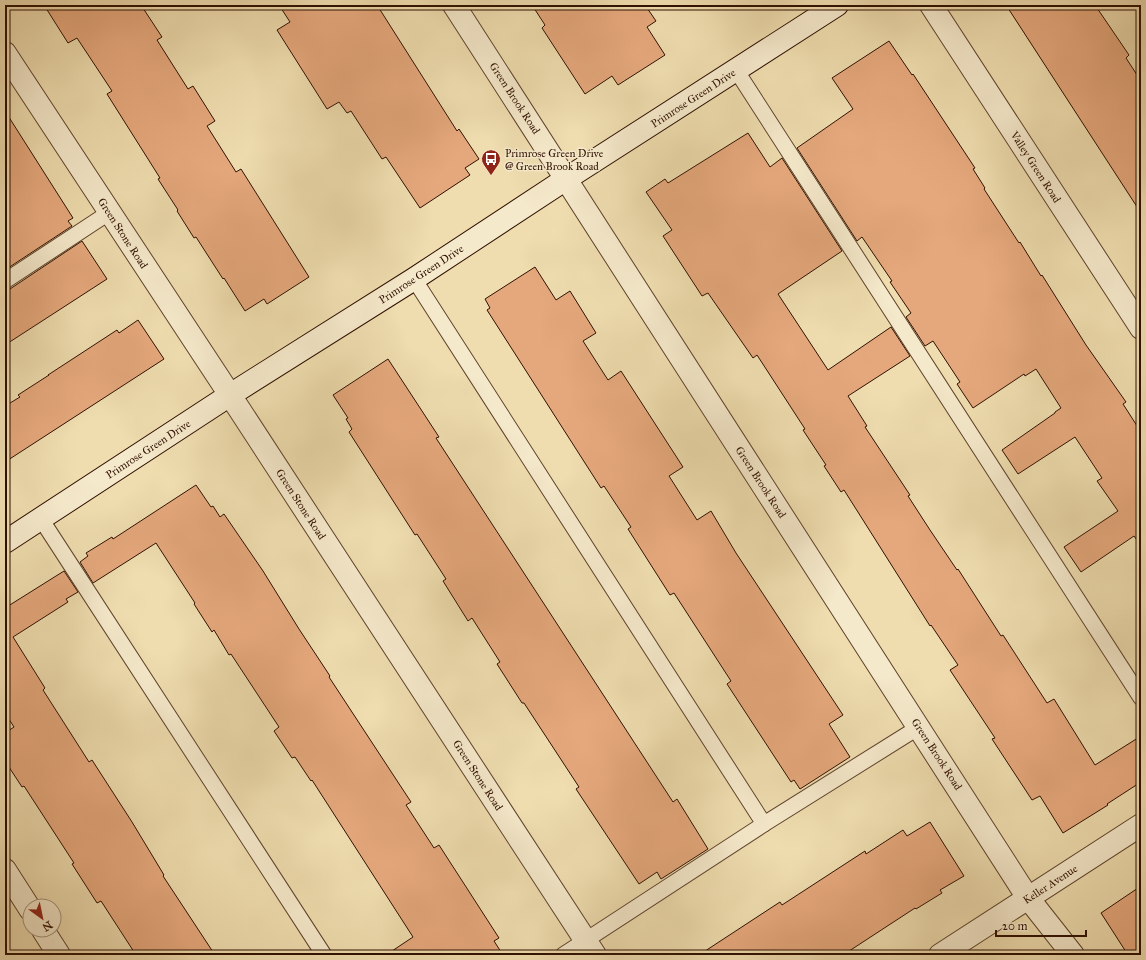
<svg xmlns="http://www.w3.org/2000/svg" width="1146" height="960" font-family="'IM FELL Great Primer',serif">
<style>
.building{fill:#e5a87c;stroke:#2f1001}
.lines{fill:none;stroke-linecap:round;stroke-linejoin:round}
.lane-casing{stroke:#5f432c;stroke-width:17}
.street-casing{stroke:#5f432c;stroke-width:24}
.secondary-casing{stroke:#2f1001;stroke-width:24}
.lane{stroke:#f5e9cb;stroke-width:15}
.street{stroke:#f5e9cb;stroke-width:22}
.secondary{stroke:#f5e9cb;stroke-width:22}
.labels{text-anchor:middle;stroke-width:3;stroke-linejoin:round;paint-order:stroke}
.street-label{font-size:11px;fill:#2f1001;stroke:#f5e9cb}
.poi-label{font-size:11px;fill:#2f1001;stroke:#f5e9cb;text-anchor:start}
</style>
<rect width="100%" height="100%" fill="#efddaf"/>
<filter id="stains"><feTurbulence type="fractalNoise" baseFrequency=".005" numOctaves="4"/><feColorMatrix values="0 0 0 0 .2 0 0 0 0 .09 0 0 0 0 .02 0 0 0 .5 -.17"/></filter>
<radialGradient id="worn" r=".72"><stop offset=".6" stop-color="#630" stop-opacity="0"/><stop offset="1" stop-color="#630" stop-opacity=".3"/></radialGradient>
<!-- building -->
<g class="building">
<polygon points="44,5 141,5 162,37 157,40 188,89 193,86 215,121 207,126 236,172 241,169 309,277 267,304 264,299 245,311 224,278 223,279 196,237 194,238 177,211 178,210 158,179 160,178 107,94 112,91 77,38 68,43"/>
<polygon points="279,5 377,5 457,131 459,129 479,159 465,168 470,175 420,208 386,157 382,159 351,111 347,113 339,102 327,109 277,30 290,22"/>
<polygon points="532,5 645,5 656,21 647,27 665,55 618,85 612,76 585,94 542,28 545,25"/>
<polygon points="1006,5 1095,5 1129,55 1126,58 1141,81 1141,213"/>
<polygon points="889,41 912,75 913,74 975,168 973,169 985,188 984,189 1019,243 1020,242 1041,276 1042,275 1086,345 1126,402 1123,404 1141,432 1141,546 1134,536 1081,572 1064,547 1118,511 1097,481 1102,478 1075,437 1018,474 1002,450 1055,413 1055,412 1061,408 1036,369 1025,376 1024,374 973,408 957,384 960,382 933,341 925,346 906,317 911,313 890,282 892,281 862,237 857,241 797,148 853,109 832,78"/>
<polygon points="5,111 73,218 68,221 72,226 5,270"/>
<polygon points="748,133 770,167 782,158 842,251 778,294 828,370 891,327 910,356 848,396 867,426 865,427 910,495 908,496 930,530 957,570 958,569 1001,636 1003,635 1047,703 1054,699 1095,765 1141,736 1141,782 1107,804 1108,805 1063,833 1040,796 1032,800 992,739 995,738 950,670 958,665 931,625 930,626 844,490 841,492 824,466 826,465 803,430 805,429 757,355 753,358 708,293 702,296 663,236 672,230 646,192 665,179 668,183"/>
<polygon points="82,241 107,279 5,345 5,290 10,289"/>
<polygon points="535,267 556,300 570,291 596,333 583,341 608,380 621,371 683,467 669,476 697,520 711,511 736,553 843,715 829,724 850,757 800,789 794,780 791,782 727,684 731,681 674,593 670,595 628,529 631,527 604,486 601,488 487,310 490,308 485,299"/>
<polygon points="138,320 164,359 5,462 5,406 20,397 18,395 49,375 48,375 117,330 119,333"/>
<polygon points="388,359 439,437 436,438 673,802 677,799 708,849 661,879 657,872 639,884 576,789 579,787 524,703 522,703 497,664 500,662 472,618 468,621 443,581 446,579 417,534 415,535 349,432 352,429 346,419 348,418 333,395"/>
<polygon points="196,485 211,507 213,506 220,517 224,514 263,571 299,629 330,676 329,677 411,802 406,805 434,848 439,845 499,938 494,941 503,955 386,955 413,937 312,780 311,781 295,757 292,758 274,731 279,727 231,654 229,655 214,630 212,632 194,604 195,603 156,543 93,583 80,562 88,556 86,553 112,537 113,539"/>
<polygon points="64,571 78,592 66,599 68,602 13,637 45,688 43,690 89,762 92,760 132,822 164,875 163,876 215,955 136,955 101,901 97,903 72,864 74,863 24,786 22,787 5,761 5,733 14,727 5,713 5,608"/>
<polygon points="930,822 964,876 940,890 942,893 916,909 915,908 843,955 699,955 780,902 782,905 865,851 866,854 903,830 907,836"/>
<polygon points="1141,886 1141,955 1128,955 1101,913"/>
</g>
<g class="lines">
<defs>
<g id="lane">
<polyline points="736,70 1141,698"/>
<polyline points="414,279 764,824"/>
<polyline points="5,281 110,212"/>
<polyline points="41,519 324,955"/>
<polyline points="563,955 764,824 919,727"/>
</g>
<g id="street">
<polyline points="454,5 1028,898 1073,955"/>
<polyline points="931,5 1141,328"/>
<polyline points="5,53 230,395 595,955"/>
<polyline points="5,870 30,909"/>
<polyline points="43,930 59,955"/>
<polyline points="940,955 1141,825"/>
</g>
<polyline id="secondary" points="5,542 230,395 414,279 566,179 837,5"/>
</defs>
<!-- lane casing -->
<use href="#lane" class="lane-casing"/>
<!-- street casing -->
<use href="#street" class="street-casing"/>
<!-- secondary casing -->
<use href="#secondary" class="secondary-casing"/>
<!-- lane -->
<use href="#lane" class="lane"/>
<!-- street -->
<use href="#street" class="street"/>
<!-- secondary -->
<use href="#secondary" class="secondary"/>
</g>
<!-- icons -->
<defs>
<symbol id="bus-pin" viewBox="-11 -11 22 30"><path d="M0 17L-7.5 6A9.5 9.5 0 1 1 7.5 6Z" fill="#8f2418" stroke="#f5e9cb"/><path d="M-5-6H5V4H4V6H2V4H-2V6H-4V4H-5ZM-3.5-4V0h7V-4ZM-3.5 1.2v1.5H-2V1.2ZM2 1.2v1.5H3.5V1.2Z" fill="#fff"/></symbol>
</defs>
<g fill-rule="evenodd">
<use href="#bus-pin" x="480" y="148" width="22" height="30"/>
</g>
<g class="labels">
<!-- street labels -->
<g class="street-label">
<text transform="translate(515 98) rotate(57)" y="4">Green Brook Road</text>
<text transform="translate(693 98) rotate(-33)" y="4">Primrose Green Drive</text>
<text transform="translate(1036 167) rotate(57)" y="4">Valley Green Road</text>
<text transform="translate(123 233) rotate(57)" y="4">Green Stone Road</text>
<text transform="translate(421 274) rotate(-33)" y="4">Primrose Green Drive</text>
<text transform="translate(148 449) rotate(-33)" y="4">Primrose Green Drive</text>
<text transform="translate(761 482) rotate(57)" y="4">Green Brook Road</text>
<text transform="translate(301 504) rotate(57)" y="4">Green Stone Road</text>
<text transform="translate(937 754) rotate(57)" y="4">Green Brook Road</text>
<text transform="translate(478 775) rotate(57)" y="4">Green Stone Road</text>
<text transform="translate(1050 884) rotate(-33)" y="4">Keller Avenue</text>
</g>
<!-- poi labels -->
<g class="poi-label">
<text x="505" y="157">Primrose Green Drive<tspan x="505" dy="13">@ Green Brook Road</tspan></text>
</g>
</g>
<!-- margin -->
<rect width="1146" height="960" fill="none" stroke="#efddaf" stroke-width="20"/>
<rect x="6" y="6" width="1134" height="948" fill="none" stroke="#2f1001" stroke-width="2"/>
<rect x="10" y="10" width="1126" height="940" fill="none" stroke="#2f1001"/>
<!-- north arrow -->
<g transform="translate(42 918) rotate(147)"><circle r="19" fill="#f5e9cb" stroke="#a6927a"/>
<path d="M0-3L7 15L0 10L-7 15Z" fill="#8f2418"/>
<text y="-6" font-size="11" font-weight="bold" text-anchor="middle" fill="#2f1001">N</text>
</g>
<!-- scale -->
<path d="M996 930v6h90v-6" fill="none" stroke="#2f1001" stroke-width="2"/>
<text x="1002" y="930" font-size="12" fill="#2f1001" stroke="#f5e9cb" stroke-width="3" paint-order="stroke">20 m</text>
<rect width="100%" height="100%" filter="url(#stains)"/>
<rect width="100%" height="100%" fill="url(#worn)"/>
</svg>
